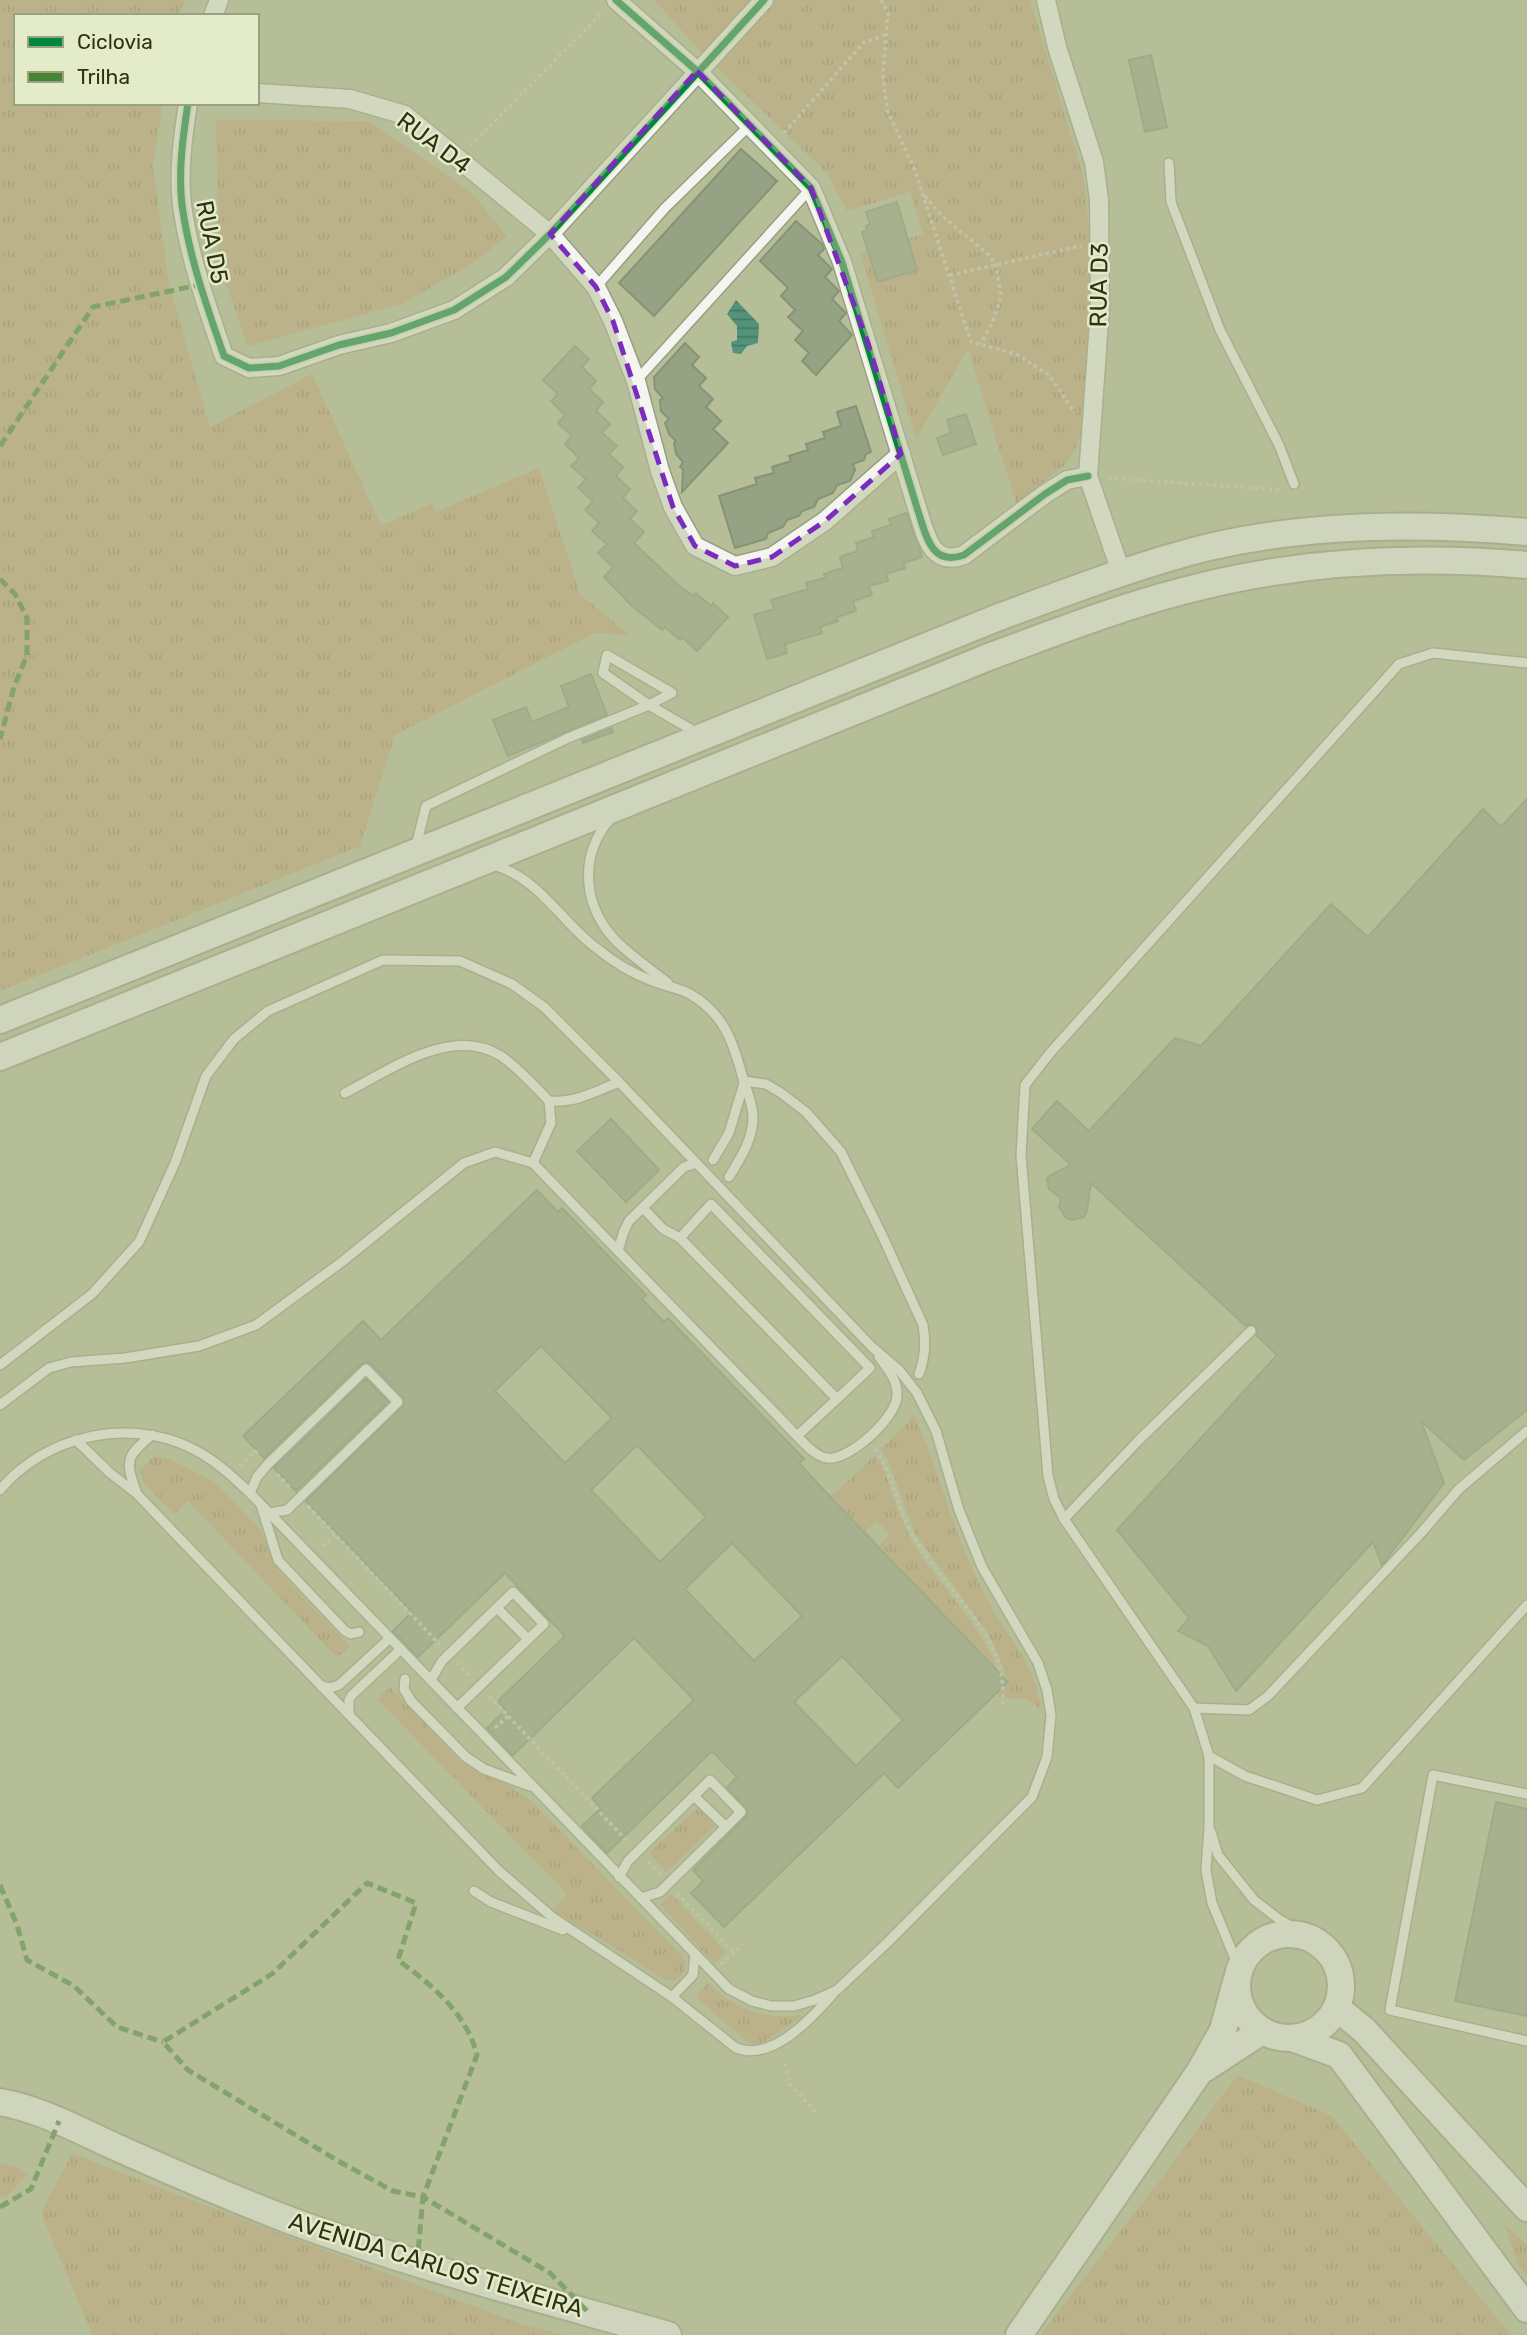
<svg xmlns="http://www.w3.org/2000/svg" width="1527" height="2335" font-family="Rubik,sans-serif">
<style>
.grass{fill:url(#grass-tufts)}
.water{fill:url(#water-rules)}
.building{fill:#96a284;stroke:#879376;stroke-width:2;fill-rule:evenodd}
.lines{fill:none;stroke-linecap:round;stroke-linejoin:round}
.lane-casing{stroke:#989e80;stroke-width:12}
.street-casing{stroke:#989e80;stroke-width:21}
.secondary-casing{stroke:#989e80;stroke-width:30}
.path{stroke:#c9ccbf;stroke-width:3.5;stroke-dasharray:3.5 3.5;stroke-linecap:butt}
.lane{stroke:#f4f5f0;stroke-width:9}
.street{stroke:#f4f5f0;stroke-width:18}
.secondary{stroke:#eeefeb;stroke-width:26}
.quiet{stroke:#478333;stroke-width:5;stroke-dasharray:10 5;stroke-linecap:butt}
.cycleway-casing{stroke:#e3ebc8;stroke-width:11}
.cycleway{stroke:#00873e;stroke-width:7}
.marked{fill:none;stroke:#7b2cbf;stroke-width:5;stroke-dasharray:14 9;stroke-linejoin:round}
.labels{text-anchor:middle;stroke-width:5;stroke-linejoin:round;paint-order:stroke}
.street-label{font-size:24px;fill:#2d3215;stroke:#e3ebc8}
</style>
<defs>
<pattern id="grass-tufts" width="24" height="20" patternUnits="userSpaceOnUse" patternTransform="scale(1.75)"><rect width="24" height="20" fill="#c2a47a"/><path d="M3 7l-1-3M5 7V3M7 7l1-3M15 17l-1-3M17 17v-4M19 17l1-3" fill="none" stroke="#9e8663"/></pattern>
<pattern id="water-rules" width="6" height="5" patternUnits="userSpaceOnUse" patternTransform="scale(1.75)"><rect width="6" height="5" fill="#53927b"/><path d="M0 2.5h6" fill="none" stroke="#457864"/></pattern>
</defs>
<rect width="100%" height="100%" fill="#b6be98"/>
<!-- grass -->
<g class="grass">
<polygon points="0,0 186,0 177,16 16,16 16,103 163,103 153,165 169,284 210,427 312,374 381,526 432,503 435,512 539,468 580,594 629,635 595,633 395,735 360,846 0,991"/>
<polygon points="654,0 1030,0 1083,175 1090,236 1090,335 1082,430 1075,450 1065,465 1016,503 968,349 916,439 860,253 923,234 910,192 847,211 827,173 701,52"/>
<polygon points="216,120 368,121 470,191 507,236 472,264 402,304 248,346 219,265"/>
<path d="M913,1414C936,1461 947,1511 968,1559C977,1580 988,1602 1000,1621C1019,1651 1035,1670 1041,1707L1039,1708L1025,1699L996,1697L1009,1682L990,1636L916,1535L887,1458L881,1449L907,1423Z"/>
<path d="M875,1455C886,1467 888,1484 894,1499C901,1518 908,1536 919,1553C935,1578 996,1645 996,1670L879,1545L890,1534L877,1521L865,1531L832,1496Z"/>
<polygon points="154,1456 170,1459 214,1482 260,1529 279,1572 350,1646 337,1658 188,1501 174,1514 145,1484 139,1471"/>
<path d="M390,1687L461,1762L512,1787L532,1802L683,1957C690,1973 679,1984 663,1979L601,1939L552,1911L567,1894L377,1699Z"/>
<polygon points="698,1807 715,1826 666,1872 649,1853"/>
<polygon points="671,1894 726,1952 714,1963 660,1905"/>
<path d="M708,1983C734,2009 764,2020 801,2015V2017L764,2042L754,2045L743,2038L696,1997Z"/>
<polygon points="1237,2075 1332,2116 1511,2335 1040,2335 1164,2175"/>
<polygon points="72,2153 186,2198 524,2325 565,2335 92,2335 41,2213"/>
<polygon points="0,2163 16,2167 28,2174 7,2196 0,2198"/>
<polygon points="1505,2225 1527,2245 1527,2275 1518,2265"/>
</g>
<!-- water -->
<polygon class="water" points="736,300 759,324 758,343 747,346 741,354 733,353 731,342 737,340 737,326 727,314"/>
<!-- building -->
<g class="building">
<polygon points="1151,55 1167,127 1145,132 1129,60"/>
<polygon points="741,149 777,181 654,316 619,283"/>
<polygon points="897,202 917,270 878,282 862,232 867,230 866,226 870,224 866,212"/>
<polygon points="796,221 822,244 824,249 818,255 832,269 825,277 839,291 832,299 846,313 839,321 852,335 816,375 802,361 809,353 795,340 803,331 788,317 795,310 781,296 788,288 760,261"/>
<polygon points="685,343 699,357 692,365 706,378 699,386 713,399 706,407 721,421 713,429 728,443 682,492 683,469 680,467 683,462 676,454 674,443 676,441 669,434 665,423 669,419 661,411 660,400 663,398 655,389 654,377"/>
<polygon points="575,346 589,359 582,367 596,381 589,389 603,402 596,411 610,424 602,433 617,446 609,454 623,467 616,476 630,489 623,498 637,511 630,519 644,532 634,543 677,584 693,596 696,593 711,606 713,603 728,617 697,651 682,637 680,640 665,627 662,630 631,605 604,577 613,567 598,553 607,544 592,531 599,523 585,510 593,501 578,488 586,479 571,466 579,458 565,444 572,436 558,423 565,415 551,401 558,394 543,380"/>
<polygon points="856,406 871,452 866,454 864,460 853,464 855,470 850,481 837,485 833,493 818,499 814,507 802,511 799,516 787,520 783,527 768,533 766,539 735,548 719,496 757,484 755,478 774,473 772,467 791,461 789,456 808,450 806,444 825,438 823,432 841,426 837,412"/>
<polygon points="966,414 976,444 943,455 937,438 951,433 947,420"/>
<polygon points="907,513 922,557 903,563 905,568 886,574 888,581 869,586 872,595 853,601 856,611 837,617 838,621 820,627 822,633 785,644 787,653 767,659 754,615 774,609 771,600 808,589 806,583 825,578 824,574 843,568 840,557 858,551 856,543 874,537 872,531 891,525 889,519"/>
<polygon points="591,674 607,715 508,756 493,720 526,707 532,722 569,707 561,686"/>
<polygon points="612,728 613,732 583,743 582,740"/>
<polygon points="1527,799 1527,1410 1464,1460 1421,1421 1444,1483 1382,1565 1373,1542 1236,1691 1208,1646 1178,1631 1189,1618 1117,1530 1277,1355 1256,1335 1258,1330 1255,1326 1250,1324 1246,1326 1091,1183 1087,1211 1084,1217 1072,1220 1066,1218 1059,1207 1061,1198 1049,1189 1047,1179 1049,1176 1071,1165 1032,1129 1057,1101 1089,1131 1175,1038 1201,1046 1331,904 1368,937 1483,809 1501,827"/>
<polygon points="611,1119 659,1170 626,1202 577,1151"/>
<path d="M537,1190L558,1212L562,1208L646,1295L642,1299L664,1322L668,1318L804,1459L799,1463L821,1487L1008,1682L898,1788L884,1773L724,1927L691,1893L703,1881L693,1870L746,1817L748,1811L727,1787L737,1777L712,1751L607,1853L582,1826L601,1808L592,1798L694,1700L634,1638L513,1755L487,1728L506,1710L498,1701L565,1636L505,1573L418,1657L393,1631L412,1612L306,1501L404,1405L403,1397L371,1364L367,1362L361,1364L264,1458L243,1436L363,1321L381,1340ZM541,1346L612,1418L565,1463L495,1391ZM637,1445L706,1517L660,1562L591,1490ZM732,1543L802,1616L754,1661L685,1589ZM842,1656L903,1720L856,1766L794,1702Z"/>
<polygon points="366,1379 388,1402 296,1491 274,1468"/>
<polygon points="1496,1802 1527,1809 1527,2016 1455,2001"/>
</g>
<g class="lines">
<defs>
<g id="lane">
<polyline points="1169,163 1171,202 1220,330 1279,445 1294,484"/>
<polyline points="596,287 665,208 750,125"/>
<polyline points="636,381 811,188"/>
<polygon points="607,655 672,693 649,705 603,673"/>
<path d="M610,819C578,857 583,907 617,942C633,957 651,970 668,983"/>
<polyline points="416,846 426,806 568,738 649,705 699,734"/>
<path d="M493,865C538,877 560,920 595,947C611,960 631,973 650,980C663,986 677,987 690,994C726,1015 734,1045 744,1082C748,1094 753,1105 753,1118C753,1139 740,1159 729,1177"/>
<path d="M744,1081L766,1084L781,1093L806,1112L841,1152L882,1235L923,1325C926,1344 925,1357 919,1374"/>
<path d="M345,1093C390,1070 452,1025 501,1056C519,1068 534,1086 549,1101L551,1123L533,1163"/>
<path d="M549,1101C575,1103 595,1092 619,1082"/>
<polyline points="713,1160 729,1133 744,1083"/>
<polygon points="711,1204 870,1368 837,1399 680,1238"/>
<polyline points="643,1208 663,1229 680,1238"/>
<polyline points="618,1251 624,1231 629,1221 684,1167 696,1163"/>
<path d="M0,1365L92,1294L139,1242L175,1163L206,1076L234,1039L268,1011L383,960L460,961L512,984L544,1007L619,1082L872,1347L899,1370L917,1393L936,1431L959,1510L982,1567L1038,1663L1047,1690L1051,1715L1047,1757L1032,1797L887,1943L837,1990L815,2000L794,2006H771L752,2001L729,1989L250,1493C232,1476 214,1459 191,1448C128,1417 44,1436 0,1490"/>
<path d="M0,1405L49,1368L71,1362L125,1358L199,1346L256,1325L343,1261L464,1163L495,1152L533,1163L797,1436C805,1444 815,1456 827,1458C849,1461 896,1418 897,1396C898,1381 888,1369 879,1357"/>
<polyline points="797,1436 837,1399"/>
<path d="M76,1440L110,1473L136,1493L499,1871L552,1917L672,1997L736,2048C772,2062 812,2018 833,1994"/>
<path d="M136,1491C125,1461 126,1456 152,1435"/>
<polyline points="250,1493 257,1477 268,1464 366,1369 398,1402 287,1510 269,1513"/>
<polyline points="261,1505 278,1560 345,1631 351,1634 359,1632"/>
<polyline points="1064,1519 1139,1440 1251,1331"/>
<polyline points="497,1608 528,1639"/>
<polyline points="405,1679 404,1689 411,1701 466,1757 484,1769 530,1786"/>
<polyline points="431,1680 442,1661 513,1592 544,1624 457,1708"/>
<polyline points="321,1686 330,1688 339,1685 390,1638"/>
<polyline points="1194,1708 1249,1710 1268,1696 1421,1533 1459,1489 1527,1431"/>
<polyline points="349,1714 349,1700 352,1695 401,1649"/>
<polyline points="1209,1756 1245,1776 1317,1800 1362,1788 1527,1605"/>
<polyline points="1527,1794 1433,1775 1390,2010 1527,2041"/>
<polyline points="694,1796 726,1827"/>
<polyline points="1211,1832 1218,1855 1254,1900 1280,1920 1316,1941"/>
<polyline points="619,1877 628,1861 710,1780 741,1812 660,1892 641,1898"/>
<polyline points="474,1891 491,1902 563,1930"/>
<polyline points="1239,1968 1212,1903 1206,1870 1209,1827 1209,1756 1194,1708 1064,1519 1054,1499 1048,1476 1021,1155 1025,1085 1050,1053 1399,664 1433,653 1527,663"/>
<polyline points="672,1997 693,1975 695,1954"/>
</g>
<g id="street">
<path d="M616,0L697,71L811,188L842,262L918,511C926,535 931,567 964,555L1045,494L1067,480L1088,476"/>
<polyline points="1046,0 1057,47 1094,162 1099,200 1100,308 1088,476 1121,572"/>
<polyline points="213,16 219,0"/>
<polyline points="257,93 350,99 405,115 550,234 596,287 613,321 636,381 660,471 673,507 695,546 735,566 772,557 825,521 901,454"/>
<path d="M188,103C183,136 178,172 182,205C189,257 207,307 224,356L249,368L279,366L339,345L391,333L454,310L506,277L550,234L764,0"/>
</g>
<g id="secondary">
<path d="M0,1020L999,617C1067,592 1134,566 1205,548C1311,523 1419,523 1527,532"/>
<path d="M0,1057L991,656C1054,633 1117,608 1183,591C1294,561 1412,555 1527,565"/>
<circle cx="1289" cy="1986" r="52"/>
<polyline points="1337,2008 1364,2030 1527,2208"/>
<polyline points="1295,2039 1339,2055 1527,2309"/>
<polyline points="1204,2069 1262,2031"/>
<path d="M0,2102C41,2109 80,2131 118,2148C174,2173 231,2198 289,2220C413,2266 541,2299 668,2335"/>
<polyline points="1019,2335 1200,2071 1223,2030 1236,1982"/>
</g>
</defs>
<!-- lane casing -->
<use href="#lane" class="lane-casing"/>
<!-- street casing -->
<use href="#street" class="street-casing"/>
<!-- secondary casing -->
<use href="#secondary" class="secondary-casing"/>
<!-- path -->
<g class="path">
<polyline points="881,0 888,13 883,74 887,110 914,168 971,342 1016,354 1049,375 1075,413"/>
<polyline points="784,133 863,43 887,34"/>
<polyline points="470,146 603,12"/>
<polyline points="925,196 941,215 989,255 996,265 1001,297 992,323 981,344"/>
<polyline points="950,275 1081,246"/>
<polyline points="1108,478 1282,490"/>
<path d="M875,1449C892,1473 896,1503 909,1528C933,1575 987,1619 1000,1668C1003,1681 1003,1693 1003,1706"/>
<polyline points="240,1466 255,1451 259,1455"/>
<polyline points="277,1474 291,1488"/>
<polyline points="308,1506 440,1645"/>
<polyline points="322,1546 335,1535"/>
<polyline points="457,1663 471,1677"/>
<polyline points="489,1696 628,1842"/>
<polyline points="495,1728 508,1716"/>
<polyline points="648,1862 660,1874"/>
<polyline points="677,1893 734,1953"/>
<polyline points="721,1964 743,1945"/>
<polyline points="784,2065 786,2065 790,2084 816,2113"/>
</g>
<!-- lane -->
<use href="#lane" class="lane"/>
<!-- street -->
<use href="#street" class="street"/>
<!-- secondary -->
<use href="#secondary" class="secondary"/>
<!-- quiet -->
<g class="quiet">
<polyline points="0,446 93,307 199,285"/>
<polyline points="0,579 15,594 27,618 27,655 14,687 0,739"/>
<polyline points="0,1885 17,1925 27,1960 74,1986 117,2027 163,2042"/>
<polyline points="0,2207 31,2189 59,2121"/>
<path d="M417,2264L423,2197L393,2191L340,2162L188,2070L163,2042L272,1974L367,1883L416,1903L398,1960C432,1985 467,2014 477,2055L423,2197L550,2273L589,2313"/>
</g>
<defs>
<g id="cycleway">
<path d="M616,0L697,71L811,188L842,262L918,511C926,535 931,567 964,555L1045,494L1067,480L1088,476"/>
<path d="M188,103C183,136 178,172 182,205C189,257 207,307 224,356L249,368L279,366L339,345L391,333L454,310L506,277L550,234L764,0"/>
</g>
</defs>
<!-- cycleway casing -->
<use href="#cycleway" class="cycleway-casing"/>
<!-- cycleway -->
<use href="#cycleway" class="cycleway"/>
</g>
<!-- marked area -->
<path d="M0 0H1527V2335H0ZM697,71L811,188L868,343L901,454L825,521L772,557L735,566L695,546L673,507L613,321L596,287L550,234Z" fill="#b6be98" fill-opacity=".55" fill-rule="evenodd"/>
<path class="marked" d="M697,71L811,188L868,343L901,454L825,521L772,557L735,566L695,546L673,507L613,321L596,287L550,234Z"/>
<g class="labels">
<!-- street labels -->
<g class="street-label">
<text transform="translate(434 143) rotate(37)" y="8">RUA D4</text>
<text transform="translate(212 242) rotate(79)" y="8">RUA D5</text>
<text transform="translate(1099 285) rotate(-89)" y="8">RUA D3</text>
<text transform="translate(436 2265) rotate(17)" y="8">AVENIDA CARLOS TEIXEIRA</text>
</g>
</g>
<!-- legend -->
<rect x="14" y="14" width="245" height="91" fill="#e3ebc8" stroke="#9aa180" stroke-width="2"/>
<rect x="28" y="37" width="35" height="10" fill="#00873e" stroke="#9aa180" stroke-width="2"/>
<text x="77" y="49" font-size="21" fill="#2d3215">Ciclovia</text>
<rect x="28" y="72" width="35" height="10" fill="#478333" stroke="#9aa180" stroke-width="2"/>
<text x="77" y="84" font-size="21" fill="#2d3215">Trilha</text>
</svg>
